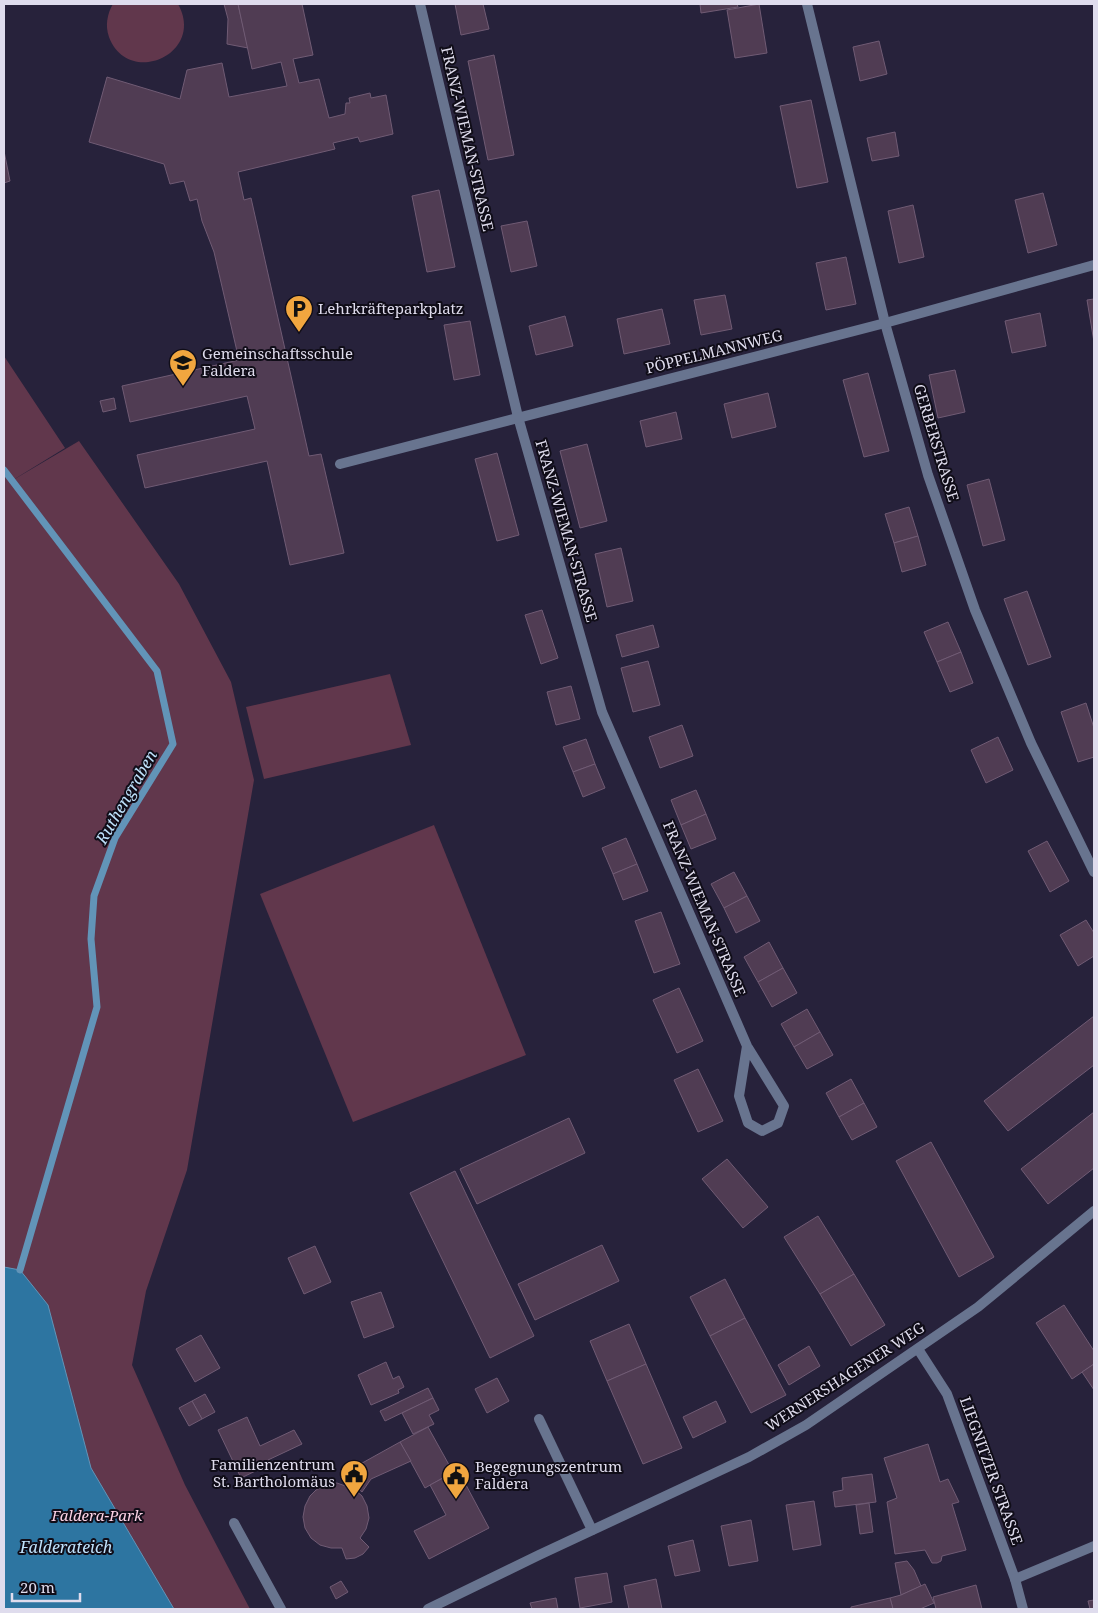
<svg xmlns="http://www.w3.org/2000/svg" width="1098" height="1613" font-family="'Noto Serif',serif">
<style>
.green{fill:#61374c}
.water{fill:#2d75a1;stroke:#6294b8}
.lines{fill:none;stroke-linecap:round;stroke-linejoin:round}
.stream{stroke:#6294b8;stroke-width:7}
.building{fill:#503c53;stroke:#705b74}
.lane{stroke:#68748f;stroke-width:10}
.street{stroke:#68748f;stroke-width:10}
.labels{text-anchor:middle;stroke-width:4;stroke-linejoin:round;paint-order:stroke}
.street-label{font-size:15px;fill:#dfdced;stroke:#100d18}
.poi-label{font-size:15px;fill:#dfdced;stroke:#100d18;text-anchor:start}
.park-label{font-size:15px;font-style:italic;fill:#fbd2e5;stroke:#100d18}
.water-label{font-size:16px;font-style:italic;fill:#bfe2fc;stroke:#100d18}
</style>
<rect width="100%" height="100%" fill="#27223b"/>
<!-- green -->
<g class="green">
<path d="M113,4H178C206,54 128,88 109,37C105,26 107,14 113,4Z"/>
<polygon points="4,356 65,448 8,483 79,441 179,584 231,682 254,780 187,1170 146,1291 132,1365 185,1485 250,1609 4,1609"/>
<polygon points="390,674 411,745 264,779 246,707"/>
<polygon points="434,825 526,1055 353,1122 260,894"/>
</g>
<!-- water -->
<polygon class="water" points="4,1267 20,1270 48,1305 91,1468 174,1609 4,1609"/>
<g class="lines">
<!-- stream -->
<polyline class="stream" points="4,470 157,671 173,744 115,838 94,896 91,939 97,1007 20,1270"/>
</g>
<!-- building -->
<g class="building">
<polygon points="224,4 238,4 248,48 227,44 228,19"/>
<polygon points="238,4 302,4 313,55 293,59 299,83 319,79 329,118 345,114 346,103 350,103 349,98 370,93 371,98 386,95 393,134 360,142 358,137 333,143 335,149 238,172 244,200 251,198 309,456 321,454 344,553 290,565 267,461 145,488 137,455 255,429 247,396 130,422 122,386 239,360 214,252 202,221 197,199 190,201 184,181 170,184 164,164 89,142 107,77 180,99 187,70 222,63 229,97 287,86 281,62 252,69"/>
<polygon points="455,4 483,4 489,29 461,35"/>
<polygon points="700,4 737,4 738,7 701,13"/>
<polygon points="759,4 767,53 735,58 727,10"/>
<polygon points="879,41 887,74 860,81 853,47"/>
<polygon points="494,55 514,155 488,160 468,61"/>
<polygon points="811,100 828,182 797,188 780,106"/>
<polygon points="895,132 899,156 872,161 867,138"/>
<polygon points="4,151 10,181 4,183"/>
<polygon points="439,190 455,267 427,272 412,196"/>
<polygon points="1043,193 1057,245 1028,253 1015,200"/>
<polygon points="913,205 924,257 899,263 888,211"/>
<polygon points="527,221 537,266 511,272 501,226"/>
<polygon points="846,257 856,304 826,310 816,263"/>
<polygon points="725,295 732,329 701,335 694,300"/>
<polygon points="1094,299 1094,342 1087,300"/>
<polygon points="662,309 670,344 624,354 617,319"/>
<polygon points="1040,313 1046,346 1012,353 1005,321"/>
<polygon points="565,316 573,346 536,355 529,326"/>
<polygon points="470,321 480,375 454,380 444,325"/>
<polygon points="955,370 965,412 938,418 929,375"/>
<polygon points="868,373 889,451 864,457 843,380"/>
<polygon points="768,393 776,427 732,438 724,404"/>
<polygon points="114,398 116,409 103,412 100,401"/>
<polygon points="676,412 682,439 646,447 640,421"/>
<polygon points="587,444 607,521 580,528 560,451"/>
<polygon points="497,453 519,535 497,541 475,459"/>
<polygon points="989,479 1005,540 983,546 967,485"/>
<polygon points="909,507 918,536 894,543 885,514"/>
<polygon points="918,536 926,565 902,572 894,543"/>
<polygon points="621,548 633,601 607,607 595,554"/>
<polygon points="1027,591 1051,657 1028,665 1004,599"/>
<polygon points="542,610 558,658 541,664 525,615"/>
<polygon points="948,622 961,652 937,662 924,632"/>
<polygon points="653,625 659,647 622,657 616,635"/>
<polygon points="961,652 973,683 950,692 937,662"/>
<polygon points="648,661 660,705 633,712 621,668"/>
<polygon points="571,686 580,719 556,725 547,692"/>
<polygon points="1086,703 1094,728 1094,757 1078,762 1061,712"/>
<polygon points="682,725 693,756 660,768 649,737"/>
<polygon points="998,737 1013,770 986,783 971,750"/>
<polygon points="586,739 595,764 573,772 563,747"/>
<polygon points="595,764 605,788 583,797 573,772"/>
<polygon points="696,790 706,814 681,825 671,800"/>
<polygon points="706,814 716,839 691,849 681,825"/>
<polygon points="626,838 637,864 613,874 602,848"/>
<polygon points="1047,841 1069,881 1050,892 1028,851"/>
<polygon points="637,864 648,891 623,900 613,874"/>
<polygon points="734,872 747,896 724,908 711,884"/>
<polygon points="747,896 760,921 736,933 724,908"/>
<polygon points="661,912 680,964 654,973 635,921"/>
<polygon points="1086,920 1094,933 1094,956 1078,966 1060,935"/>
<polygon points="769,942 783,968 758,982 744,957"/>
<polygon points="783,968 797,993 772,1007 758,982"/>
<polygon points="679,988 703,1041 677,1053 653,1000"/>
<polygon points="807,1009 820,1032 794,1047 781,1024"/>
<polygon points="1094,1016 1094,1065 1008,1131 984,1101"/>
<polygon points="820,1032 833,1055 807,1069 794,1047"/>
<polygon points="698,1069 723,1121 698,1132 674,1080"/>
<polygon points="851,1079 864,1103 839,1117 826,1093"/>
<polygon points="864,1103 877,1127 852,1140 839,1117"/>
<polygon points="1094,1112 1094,1168 1048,1204 1021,1169"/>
<polygon points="569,1118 585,1153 477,1204 460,1169"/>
<polygon points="931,1142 994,1257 959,1277 896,1161"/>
<polygon points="727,1159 768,1207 743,1228 702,1179"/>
<polygon points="455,1171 534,1336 490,1358 410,1193"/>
<polygon points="818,1216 854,1274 820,1294 784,1237"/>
<polygon points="602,1245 619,1281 535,1320 518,1284"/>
<polygon points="315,1246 331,1282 304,1294 288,1258"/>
<polygon points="854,1274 885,1325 851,1346 820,1294"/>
<polygon points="725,1279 745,1318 710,1336 690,1297"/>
<polygon points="381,1292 394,1327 364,1338 351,1302"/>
<polygon points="1064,1305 1094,1351 1094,1364 1072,1379 1036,1323"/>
<polygon points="745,1318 786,1395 751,1413 710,1336"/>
<polygon points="629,1324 646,1364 607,1381 590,1341"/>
<polygon points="201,1335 220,1368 195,1382 176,1349"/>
<polygon points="809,1346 820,1366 789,1385 778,1365"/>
<polygon points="386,1362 393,1379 399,1376 404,1387 398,1390 399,1393 371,1405 358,1375"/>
<polygon points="646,1364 682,1448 643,1464 607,1381"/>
<polygon points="1094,1364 1094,1390 1082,1372"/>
<polygon points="497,1378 509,1401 487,1413 475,1389"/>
<polygon points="428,1388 433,1398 385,1421 380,1411"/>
<polygon points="205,1394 215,1412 202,1419 192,1401"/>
<polygon points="433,1398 439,1410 429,1415 434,1424 413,1434 402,1413"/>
<polygon points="192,1401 202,1419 189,1426 179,1408"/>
<polygon points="716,1401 726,1422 693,1438 683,1417"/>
<polygon points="247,1417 260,1446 294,1430 302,1444 268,1460 270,1464 241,1478 218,1430"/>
<polygon points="428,1427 453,1472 425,1488 400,1442"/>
<polygon points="400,1442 411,1461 371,1479 362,1492 353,1484 346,1481 355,1467"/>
<polygon points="928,1444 940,1482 948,1479 959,1502 952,1504 966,1550 942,1556 941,1561 937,1563 932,1563 925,1550 895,1554 887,1502 897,1498 884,1458"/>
<polygon points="458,1470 489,1528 429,1559 414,1531 446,1515 430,1485"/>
<polygon points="872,1474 876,1502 835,1507 833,1492 843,1490 842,1478"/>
<polygon points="337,1483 354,1489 362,1496 367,1506 369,1518 366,1529 360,1538 369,1547 363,1554 355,1558 346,1559 342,1548 331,1548 320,1545 311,1538 305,1528 303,1517 305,1506 310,1496 316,1490 326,1485"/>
<polygon points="814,1501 821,1545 793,1550 786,1505"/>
<polygon points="869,1503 873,1532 860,1534 856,1505"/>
<polygon points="751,1520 758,1561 729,1566 721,1526"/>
<polygon points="693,1540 700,1571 675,1576 668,1546"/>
<polygon points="907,1561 914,1570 921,1586 901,1595 895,1563"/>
<polygon points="607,1573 612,1602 580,1608 575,1578"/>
<polygon points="656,1579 662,1609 629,1609 624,1586"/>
<polygon points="341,1581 348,1592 336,1599 330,1587"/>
<polygon points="925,1584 934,1603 920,1609 893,1609 890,1598 901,1595"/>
<polygon points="976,1585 982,1609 936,1609 933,1597"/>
<polygon points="556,1598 558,1609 532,1609 530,1603"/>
<polygon points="890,1598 893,1609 851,1609 851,1607"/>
<polygon points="1094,1600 1094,1609 1088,1609 1090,1609 1088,1601"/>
</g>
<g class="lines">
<!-- lane -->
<polyline class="lane" points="539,1419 592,1530"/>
<!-- street -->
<g class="street">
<polyline points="420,4 518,417 602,712 747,1046 784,1106 778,1123 762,1131 748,1123 739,1096 747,1046"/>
<polyline points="807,4 885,323 928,475 975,610 1031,743 1094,872"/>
<polyline points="340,464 885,323 1094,265"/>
<polyline points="918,1349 947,1394 1015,1579 1023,1609"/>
<polyline points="234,1523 281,1609"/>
<polyline points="1015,1579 1094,1546"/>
<polyline points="428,1609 539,1555 749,1457 806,1425 978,1307 1094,1211"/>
</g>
</g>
<!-- icons -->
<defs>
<symbol id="parking-pin" viewBox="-11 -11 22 30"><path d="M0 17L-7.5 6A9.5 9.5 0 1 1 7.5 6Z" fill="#f1a63f" stroke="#100d18"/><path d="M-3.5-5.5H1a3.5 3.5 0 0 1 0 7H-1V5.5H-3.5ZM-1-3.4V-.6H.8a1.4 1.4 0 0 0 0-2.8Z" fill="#111"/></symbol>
<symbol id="school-pin" viewBox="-11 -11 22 30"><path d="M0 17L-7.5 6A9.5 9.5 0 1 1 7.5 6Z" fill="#f1a63f" stroke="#100d18"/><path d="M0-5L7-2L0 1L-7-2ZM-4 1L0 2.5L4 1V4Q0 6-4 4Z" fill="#111"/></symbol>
<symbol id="civic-pin" viewBox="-11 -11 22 30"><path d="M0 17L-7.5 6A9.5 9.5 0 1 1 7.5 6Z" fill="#f1a63f" stroke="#100d18"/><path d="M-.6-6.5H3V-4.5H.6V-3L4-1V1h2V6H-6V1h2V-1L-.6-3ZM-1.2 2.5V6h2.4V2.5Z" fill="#111"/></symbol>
</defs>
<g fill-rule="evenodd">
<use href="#parking-pin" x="283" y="293" width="32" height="43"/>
<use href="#school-pin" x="167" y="347" width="32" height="43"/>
<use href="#civic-pin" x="338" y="1458" width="32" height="43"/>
<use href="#civic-pin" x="440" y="1460" width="32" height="43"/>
</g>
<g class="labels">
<!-- street labels -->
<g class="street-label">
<text transform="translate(467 139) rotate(77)" y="5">FRANZ-WIEMAN-STRASSE</text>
<text transform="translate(714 352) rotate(-14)" y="5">PÖPPELMANNWEG</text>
<text transform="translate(936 443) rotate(73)" y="5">GERBERSTRASSE</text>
<text transform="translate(566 531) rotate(74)" y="5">FRANZ-WIEMAN-STRASSE</text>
<text transform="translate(704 909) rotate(67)" y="5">FRANZ-WIEMAN-STRASSE</text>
<text transform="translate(845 1377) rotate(-33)" y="5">WERNERSHAGENER WEG</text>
<text transform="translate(991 1471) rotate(70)" y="5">LIEGNITZER STRASSE</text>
</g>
<!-- poi labels -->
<g class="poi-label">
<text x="318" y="314">Lehrkräfteparkplatz</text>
<text x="202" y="359">Gemeinschaftsschule<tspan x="202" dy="17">Faldera</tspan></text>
<text x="335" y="1470" text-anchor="end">Familienzentrum<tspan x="335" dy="17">St. Bartholomäus</tspan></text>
<text x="475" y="1472">Begegnungszentrum<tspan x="475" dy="17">Faldera</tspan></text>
</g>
<!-- park labels -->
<g class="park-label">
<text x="97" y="1521">Faldera-Park</text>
</g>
<!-- water labels -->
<g class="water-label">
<text transform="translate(126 797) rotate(-60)" y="6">Ruthengraben</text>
<text x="66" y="1553">Falderateich</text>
</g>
</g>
<!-- border -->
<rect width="1098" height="1613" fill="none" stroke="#dfdced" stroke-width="10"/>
<!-- scale -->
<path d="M12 1593v8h68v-8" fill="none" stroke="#dfdced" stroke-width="2.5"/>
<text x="20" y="1593" font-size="15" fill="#dfdced" stroke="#100d18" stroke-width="4" paint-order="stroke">20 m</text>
</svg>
